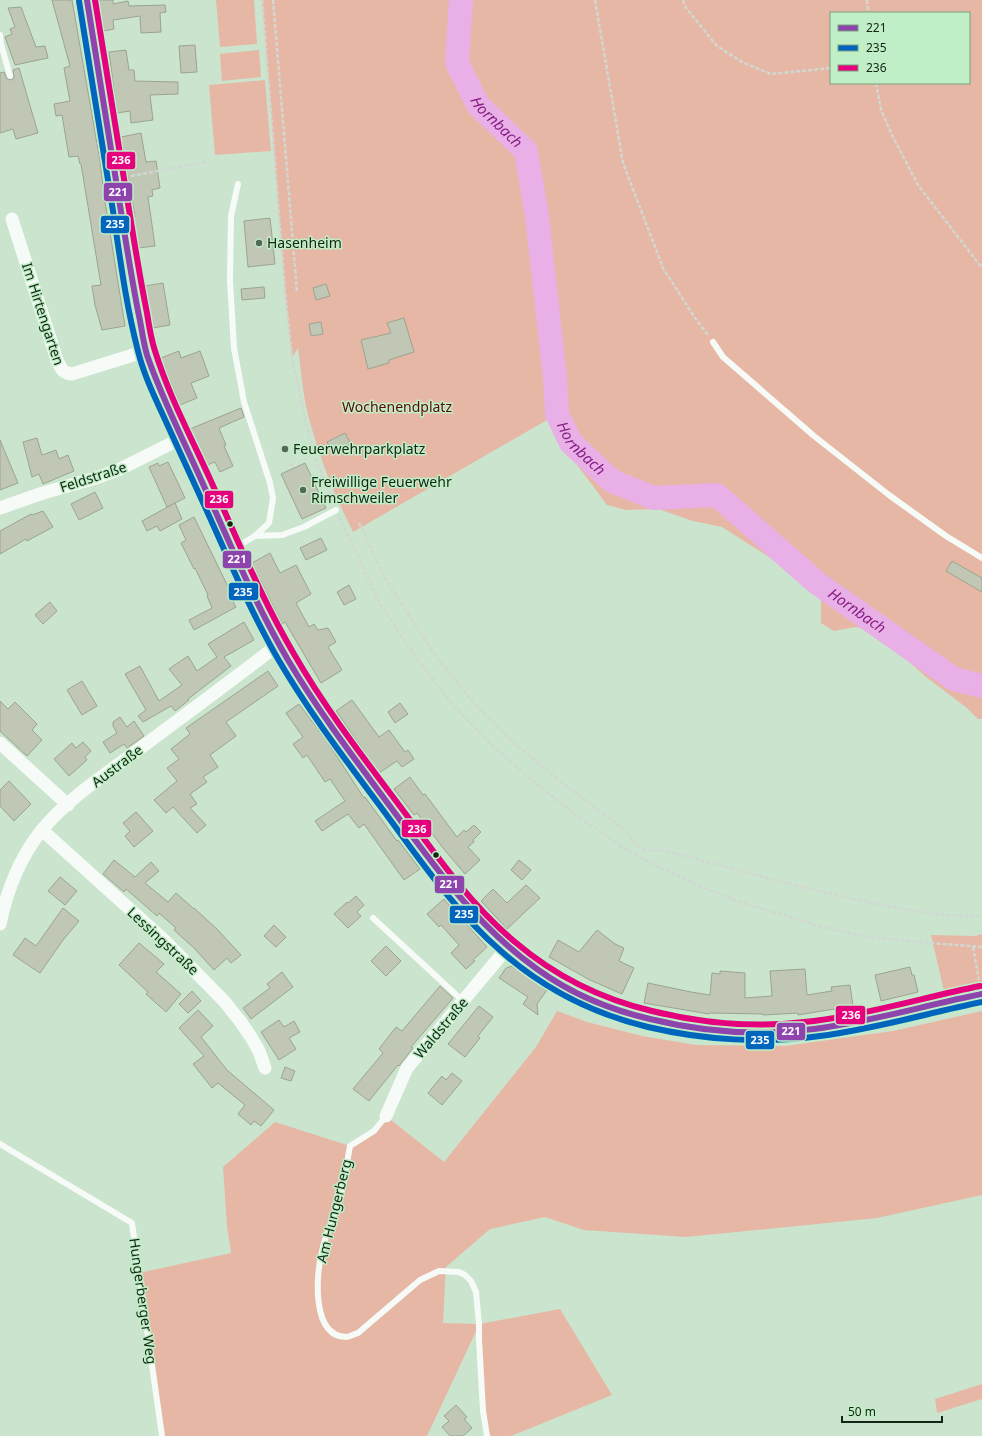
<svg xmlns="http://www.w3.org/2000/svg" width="982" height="1436" font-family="'Noto Sans',sans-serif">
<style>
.green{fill:#e7b7a5;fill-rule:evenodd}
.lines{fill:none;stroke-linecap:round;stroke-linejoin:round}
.river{stroke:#e8b0e6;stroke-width:24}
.building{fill:#c0c7b4;stroke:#9ca490}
.path{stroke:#d1d8d1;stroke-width:2.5;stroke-dasharray:4 2;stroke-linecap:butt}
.service{stroke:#f7fbf8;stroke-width:6}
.minor{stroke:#f7fbf8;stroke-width:13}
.primary{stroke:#f7fbf8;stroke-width:20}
.bus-1-casing{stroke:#c0eec6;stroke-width:9}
.bus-2-casing{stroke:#c0eec6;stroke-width:9}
.bus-3-casing{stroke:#c0eec6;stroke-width:9}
.bus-1{stroke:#8e44ad;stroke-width:6}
.bus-2{stroke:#0065bd;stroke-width:6}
.bus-3{stroke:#e5007d;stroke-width:6}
.poi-dot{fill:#536856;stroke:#c0eec6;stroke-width:1.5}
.bus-dot{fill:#132516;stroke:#c0eec6;stroke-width:1.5}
.labels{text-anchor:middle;stroke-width:3;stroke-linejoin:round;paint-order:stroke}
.poi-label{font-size:14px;fill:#132516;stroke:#c0eec6;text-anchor:start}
.street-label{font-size:14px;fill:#132516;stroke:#c0eec6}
.park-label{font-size:14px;fill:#580a07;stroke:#c0eec6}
.water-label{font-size:15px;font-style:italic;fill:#881d87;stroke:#c0eec6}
.line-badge{stroke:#c0eec6;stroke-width:1.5}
.badge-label{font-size:11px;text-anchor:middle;font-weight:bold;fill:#fff}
</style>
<rect width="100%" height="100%" fill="#cae4ce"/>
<!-- green -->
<g class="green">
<polygon points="216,0 254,0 257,44 220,47"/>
<path d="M262,0H982V719H978L967,708L926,677L881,637L870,630L856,627L834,631L821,623V594L796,574L722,527L693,521L658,509L626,510L607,505L563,446L547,420L353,532C333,492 316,450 306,406C302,387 301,367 298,348L292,358L285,292ZM831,13H969V83H831Z"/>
<polygon points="259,50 261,77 222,81 220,54"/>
<polygon points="265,80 271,151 215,155 209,85"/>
<polygon points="982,934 982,984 945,995 931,935 975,936"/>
<polygon points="557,1011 587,1022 642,1036 696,1045 785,1046 893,1031 982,1011 982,1195 877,1218 686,1237 584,1230 545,1217 490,1229 446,1267 443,1323 479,1324 560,1309 612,1395 511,1436 487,1436 479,1325 427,1436 162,1436 139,1273 231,1253 227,1226 223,1167 275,1122 350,1146 374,1131 386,1116 444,1162 536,1047"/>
<polygon points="982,1384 982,1399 937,1413 935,1399"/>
</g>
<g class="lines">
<!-- river -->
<path class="river" id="s1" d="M461,0L457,63L478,105L526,151L537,216L555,378L557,414L571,443L612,481L654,498L717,495L817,583L954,679L982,686"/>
</g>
<!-- building -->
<g class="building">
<polygon points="52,0 72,0 100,161 104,195 125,326 102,330 95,305 92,286 101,285 81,164 80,164 78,156 69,157 62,115 56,116 54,104 70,101 64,68 70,66"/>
<polygon points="99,0 113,0 113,4 128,1 129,6 165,5 166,12 160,13 161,32 141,33 140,16 113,20 114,29 104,31"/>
<polygon points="21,7 36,47 45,46 48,58 15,65 5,37 12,34 10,29 15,27 8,8"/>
<polygon points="195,45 197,72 181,73 179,46"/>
<polygon points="126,50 129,70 134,70 135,81 178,82 178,94 150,95 153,120 131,123 130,111 117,113 109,52"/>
<polygon points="19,68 38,133 16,139 13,129 0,133 0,73 4,72 7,79 12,80 14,77 13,70"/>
<polygon points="141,133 146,162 156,161 160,188 152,190 153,196 148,197 155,246 138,248 133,217 135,217 121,137"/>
<polygon points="270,218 275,264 248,267 244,221"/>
<polygon points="163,283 170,325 153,328 145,286"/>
<polygon points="326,284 330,296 316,300 313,288"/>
<polygon points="264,287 265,298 242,300 241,289"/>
<polygon points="404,318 414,352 389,360 389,363 368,369 361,340 391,333 387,323"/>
<polygon points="321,322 323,334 311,336 309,324"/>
<polygon points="179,351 181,358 200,351 209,376 191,383 197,398 180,405 161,358"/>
<polygon points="241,408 244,417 219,428 226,445 224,446 233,466 220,472 215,462 207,465 190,429"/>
<polygon points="345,433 351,444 334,455 327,442"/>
<polygon points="37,438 42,455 56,450 59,459 68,455 74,471 43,484 39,474 32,477 23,442"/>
<polygon points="0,440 18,483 0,490"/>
<polygon points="168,462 185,498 167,507 149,467 158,463 159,466"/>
<polygon points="305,463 326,508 302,519 281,474"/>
<polygon points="95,492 103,508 79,520 71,504"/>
<polygon points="175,503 182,519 160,531 157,526 147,531 142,521"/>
<polygon points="43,511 53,527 27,541 26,539 0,554 0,531 31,514 32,515"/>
<polygon points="194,517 235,601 233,602 236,607 194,630 189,620 212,608 207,596 208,595 195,568 194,569 181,543 186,540 179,525"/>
<polygon points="321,538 327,550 306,560 300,548"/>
<polygon points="270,553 280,573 296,565 311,594 296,603 309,627 314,624 318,630 328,628 336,642 328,647 342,670 321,683 285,622 282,624 252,563"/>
<polygon points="952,561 982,578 982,592 946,571"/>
<polygon points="349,585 356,599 344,605 337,592"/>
<polygon points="50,602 57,611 43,624 35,615"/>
<polygon points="244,622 254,640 224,657 231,666 188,699 189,700 175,711 171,706 143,722 138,716 146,710 125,674 140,666 159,701 182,685 169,669 188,656 197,671 217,657 208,644"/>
<polygon points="268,671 278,686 226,722 236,736 210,755 218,767 203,777 207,782 190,794 197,804 190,808 206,825 197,833 173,807 166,813 154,800 177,781 167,768 179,759 171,749 190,734 186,728"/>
<polygon points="82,681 97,706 82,715 67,690"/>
<polygon points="352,700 379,737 389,730 405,752 408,750 414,759 402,767 397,761 379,773 336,711"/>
<polygon points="0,701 8,709 15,702 37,724 32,730 42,740 27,756 0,731"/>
<polygon points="400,703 408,714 395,723 388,712"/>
<polygon points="299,704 327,741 364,798 365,797 397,841 398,840 420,869 404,880 364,824 359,828 348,814 322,831 315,821 345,801 330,779 325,782 307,755 303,758 293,744 303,737 286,713"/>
<polygon points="120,717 127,727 134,721 144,736 127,748 124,744 110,753 103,742 117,733 113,726 113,722"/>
<polygon points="83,742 91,751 85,757 87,760 69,776 54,759 72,743 76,748"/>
<polygon points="410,777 423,795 425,794 457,837 464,830 466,832 474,825 481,832 473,840 474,842 468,847 480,860 465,874 443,848 417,813 414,815 394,789"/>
<polygon points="9,781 31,804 14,821 0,806 0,790"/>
<polygon points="136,812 153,831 134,847 125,836 130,831 123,823"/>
<polygon points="114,860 135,877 151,862 159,871 145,883 168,902 176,893 194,909 194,908 217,929 241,955 231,963 227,958 214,970 194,948 174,930 176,928 159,913 157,916 126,889 124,892 103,874"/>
<polygon points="519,860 531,870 522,880 511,870"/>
<polygon points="60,877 77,891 65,905 48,891"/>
<polygon points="526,885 540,898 507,929 481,901 493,889 507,903"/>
<polygon points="356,896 364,905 357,912 361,916 348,928 334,914 347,902 348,903"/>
<polygon points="444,899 487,947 473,960 475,961 466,969 451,953 459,945 441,925 439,927 427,914"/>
<polygon points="63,908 79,921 63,940 40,973 13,955 25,938 36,946"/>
<polygon points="274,925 286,937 276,947 264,936"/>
<polygon points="597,930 615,944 624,948 619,961 634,968 622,994 590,980 549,957 558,940 579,952"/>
<polygon points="139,943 164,964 156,972 181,994 166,1012 146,994 148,992 119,965"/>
<polygon points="386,946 401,961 386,976 371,961"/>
<polygon points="512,966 547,990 537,1004 538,1015 523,1004 528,997 499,978 506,968"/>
<polygon points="910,967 912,975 914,975 918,992 881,1001 875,975"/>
<polygon points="805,969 807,995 832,991 831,987 850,985 853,1006 798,1015 798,1013 763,1015 763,1014 710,1013 709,1014 644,1003 648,983 691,992 710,995 712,973 720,974 720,971 745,973 745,998 772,996 770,971"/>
<polygon points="282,972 293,987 251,1019 243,1008 270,988 267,984"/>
<polygon points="440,986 453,998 411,1047 413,1048 399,1066 398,1065 369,1101 353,1089 383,1053 379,1049 396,1027 402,1031"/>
<polygon points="192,991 201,1001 188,1013 179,1004"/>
<polygon points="479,1006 493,1017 478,1036 480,1038 465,1057 448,1044"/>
<polygon points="198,1010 213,1026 201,1037 227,1070 274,1110 261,1126 254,1121 251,1125 238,1114 245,1105 218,1083 212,1088 193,1064 204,1056 179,1028"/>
<polygon points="279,1020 284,1027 294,1021 300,1032 289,1038 296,1049 279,1060 261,1032"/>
<polygon points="285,1067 295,1071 291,1081 281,1078"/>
<polygon points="452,1073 462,1081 442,1105 428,1093 442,1076 446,1080"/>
<polygon points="456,1405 467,1417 464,1419 472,1428 463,1436 450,1436 442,1427 449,1421 444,1416"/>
</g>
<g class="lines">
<!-- path -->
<g class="path">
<polyline points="262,0 285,292 292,358 308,431 318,465 333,501"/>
<polyline points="273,0 297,292"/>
<polyline points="595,0 623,163 663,268 695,318 708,335"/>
<polyline points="683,0 686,8 717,46 742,62 771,74 831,68"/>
<polyline points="867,0 868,13"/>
<polyline points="876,83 881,110 892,135 918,185 982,268"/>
<polyline points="131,176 206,162"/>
<polyline points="290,463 293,468"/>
<polyline points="339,517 380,603 405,642 451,703 492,745 528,777 577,816 627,850 654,865 707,889 746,904 823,927 862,936 906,941 982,947"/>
<path d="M359,523L386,580L435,655L474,703L516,745L559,780L626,831L637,846L647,850H663C718,865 773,880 828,893C879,905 929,917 982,916"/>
<polyline points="973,947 979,980"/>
</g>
<!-- service -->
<g class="service">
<polyline points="0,35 1,44 10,76"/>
<polyline points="713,342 723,357 814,436 889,495 946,536 982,558"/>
<polyline points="255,536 282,535 304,527 336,510"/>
<polyline points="236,547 255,536 269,523 273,498 270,483 244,402 234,348 230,281 231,216 238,184"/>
<polyline points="373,918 463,1001"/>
<path d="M386,1116L374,1131L350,1146C347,1162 345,1178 341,1194C336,1213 326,1232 322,1251C316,1274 311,1336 346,1337C350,1337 354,1334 358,1333L420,1280L439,1271L459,1272L465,1275L471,1281L476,1292L479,1324V1340L483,1411L487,1436"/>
<polyline points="0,1144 132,1223 162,1436"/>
</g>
<!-- minor -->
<g class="minor">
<path d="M12,219L57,360C61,368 62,373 72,374L146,351"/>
<polyline points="0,508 43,493 96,478 120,469 182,438"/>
<polyline points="0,743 68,805"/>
<polyline points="42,830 164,940 224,1001 240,1021 251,1037 259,1051 265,1068"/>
<path d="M0,924C7,890 19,859 41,831C66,800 102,777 134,753C182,717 231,681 279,644"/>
<polyline points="386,1116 407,1068 508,947"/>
</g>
<!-- primary -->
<path class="primary" d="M87,0L132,281L146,351L162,394L261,610C274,636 288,661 304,686C333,733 368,776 401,821C434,865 467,910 508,947C588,1019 702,1039 806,1030C829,1028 852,1022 874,1018C910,1010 946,1001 982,994"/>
<defs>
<path id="bus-1" d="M87,0C99,75 111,149 123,224C128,255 133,286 139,316C142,329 143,342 147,355C162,399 184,441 203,484C230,543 255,604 288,660C320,714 358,763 395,813C437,870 479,928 537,969C570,993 611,1010 650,1019C703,1032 760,1036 814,1029C870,1022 926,1005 982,994"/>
<path id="bus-2" d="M79,1C90,71 102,141 113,211C120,258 126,305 138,351C144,376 156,400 167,424C178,448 189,472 200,496C225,550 248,607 278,659C310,714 348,763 386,814C421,862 457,913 502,952C544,989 594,1014 648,1027C703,1040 764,1044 820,1036C875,1029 928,1013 982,1002"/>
<path id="bus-3" d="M95,0C107,74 119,148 131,222C136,253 141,283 147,313C149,326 151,339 155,351C169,396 191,437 210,479C237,538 261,598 294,654C326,710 366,761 405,813C438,858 472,906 515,942C555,976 601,999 652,1011C704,1024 760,1028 814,1021C870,1014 925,997 980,986"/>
</defs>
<!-- bus-1 casing -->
<use href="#bus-1" class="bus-1-casing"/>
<!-- bus-2 casing -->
<use href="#bus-2" class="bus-2-casing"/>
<!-- bus-3 casing -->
<use href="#bus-3" class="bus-3-casing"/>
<!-- bus-1 -->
<use href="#bus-1" class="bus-1"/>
<!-- bus-2 -->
<use href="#bus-2" class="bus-2"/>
<!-- bus-3 -->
<use href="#bus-3" class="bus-3"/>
</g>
<!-- markers -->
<g class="poi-dot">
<circle cx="259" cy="243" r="4"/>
<circle cx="285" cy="449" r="4"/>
<circle cx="303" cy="490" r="4"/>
</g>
<g class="bus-dot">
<circle cx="230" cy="524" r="3.5"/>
<circle cx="436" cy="855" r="3.5"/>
</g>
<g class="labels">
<!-- poi labels -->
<g class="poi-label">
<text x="267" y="248">Hasenheim</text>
<text x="293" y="454">Feuerwehrparkplatz</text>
<text x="311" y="487">Freiwillige Feuerwehr<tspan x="311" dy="16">Rimschweiler</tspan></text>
</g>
<!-- street labels -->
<g class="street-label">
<text transform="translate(43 314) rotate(72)" y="5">Im Hirtengarten</text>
<text transform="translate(93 477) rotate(-18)" y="5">Feldstraße</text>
<text transform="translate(117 766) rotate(-37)" y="5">Austraße</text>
<text transform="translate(163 941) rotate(43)" y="5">Lessingstraße</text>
<text transform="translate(441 1028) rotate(-50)" y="5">Waldstraße</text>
<text transform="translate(334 1211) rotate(-76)" y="5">Am Hungerberg</text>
<text transform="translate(143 1301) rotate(82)" y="5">Hungerberger Weg</text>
</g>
<!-- park labels -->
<g class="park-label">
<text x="397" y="412">Wochenendplatz</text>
</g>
<!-- water labels -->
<g class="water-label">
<text dy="5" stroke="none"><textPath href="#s1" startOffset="135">Hornbach</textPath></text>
<text dy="5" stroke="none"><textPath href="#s1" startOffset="484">Hornbach</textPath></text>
<text dy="5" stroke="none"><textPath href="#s1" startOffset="820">Hornbach</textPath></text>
</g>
</g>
<g class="line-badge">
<rect x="106" y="151" width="30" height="19" rx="4" fill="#e5007d"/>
<rect x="103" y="182" width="30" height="20" rx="4" fill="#8e44ad"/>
<rect x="100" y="215" width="30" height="19" rx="4" fill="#0065bd"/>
<rect x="204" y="490" width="30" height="19" rx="4" fill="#e5007d"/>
<rect x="222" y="550" width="30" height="19" rx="4" fill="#8e44ad"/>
<rect x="228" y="582" width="31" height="19" rx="4" fill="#0065bd"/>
<rect x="401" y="819" width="31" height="19" rx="4" fill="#e5007d"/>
<rect x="434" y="875" width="31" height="19" rx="4" fill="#8e44ad"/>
<rect x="449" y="905" width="30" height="19" rx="4" fill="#0065bd"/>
<rect x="835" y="1005" width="31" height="20" rx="4" fill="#e5007d"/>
<rect x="776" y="1022" width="30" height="19" rx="4" fill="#8e44ad"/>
<rect x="745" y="1030" width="30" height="20" rx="4" fill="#0065bd"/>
</g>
<g class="badge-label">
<text x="121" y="164">236</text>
<text x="118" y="196">221</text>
<text x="115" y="228">235</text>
<text x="219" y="503">236</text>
<text x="237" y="563">221</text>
<text x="243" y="596">235</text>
<text x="417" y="833">236</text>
<text x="449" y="888">221</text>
<text x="464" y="918">235</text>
<text x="851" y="1019">236</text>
<text x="791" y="1035">221</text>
<text x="760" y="1044">235</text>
</g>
<!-- legend -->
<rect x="830" y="12" width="140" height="72" fill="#c0eec6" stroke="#7b9e80"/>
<rect x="838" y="25" width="20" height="6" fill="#8e44ad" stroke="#7b9e80"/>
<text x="866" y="32" font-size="12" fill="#132516">221</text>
<rect x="838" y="45" width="20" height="6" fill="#0065bd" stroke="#7b9e80"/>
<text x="866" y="52" font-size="12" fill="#132516">235</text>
<rect x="838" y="65" width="20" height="6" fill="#e5007d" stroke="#7b9e80"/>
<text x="866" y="72" font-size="12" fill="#132516">236</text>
<!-- scale -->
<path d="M842 1416v6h100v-6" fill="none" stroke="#132516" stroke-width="2"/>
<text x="848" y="1416" font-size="12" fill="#132516" stroke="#c0eec6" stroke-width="3" paint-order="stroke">50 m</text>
</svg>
